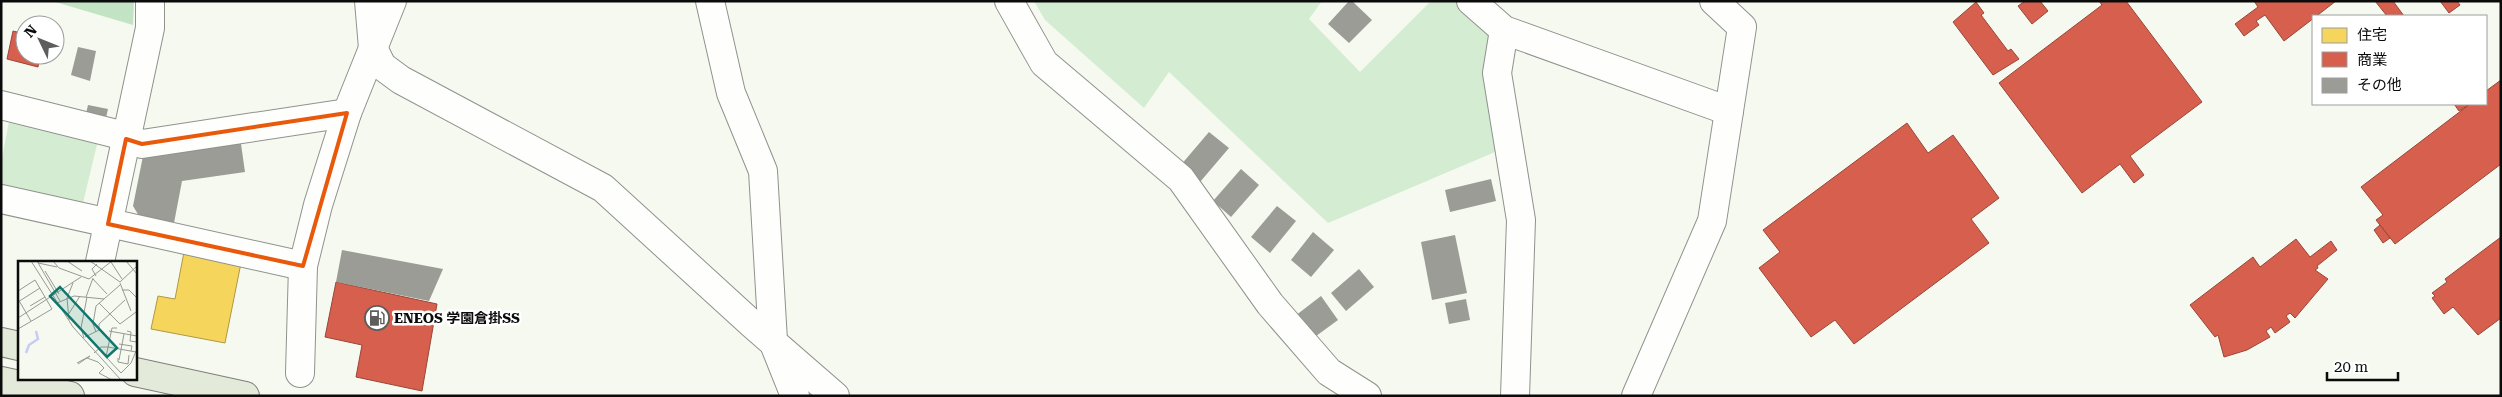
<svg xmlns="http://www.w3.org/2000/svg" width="2502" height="397" font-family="'Roboto Serif','Noto Sans JP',serif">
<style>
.green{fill:#d4edd2}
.forest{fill:#c2e4c4}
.homes{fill:#f6d55c;stroke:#b09844}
.shops{fill:#d6604d;stroke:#994639}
.building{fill:#9a9c95}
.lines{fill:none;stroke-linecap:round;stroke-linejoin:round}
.minor-casing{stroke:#90928e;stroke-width:30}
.tertiary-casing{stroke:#90928e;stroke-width:30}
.primary-casing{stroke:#7e7f7b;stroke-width:30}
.minor{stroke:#fefefd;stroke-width:28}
.tertiary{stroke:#fefefd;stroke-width:28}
.primary{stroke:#e4ead9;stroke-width:28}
.marked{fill:none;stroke:#e8590c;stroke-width:4;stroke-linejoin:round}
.labels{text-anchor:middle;stroke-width:5;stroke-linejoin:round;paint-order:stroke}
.poi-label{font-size:14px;font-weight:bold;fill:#0b0b0b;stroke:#fff;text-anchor:start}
.inset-river{fill:none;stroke:#c8ccf0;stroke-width:2.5}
.inset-road{fill:none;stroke:#979a94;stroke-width:1}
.view{fill:#0f766e;fill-opacity:0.15;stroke:#0f766e;stroke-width:2.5}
.inset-edge{fill:none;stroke:#0b0b0b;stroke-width:2.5}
</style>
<rect width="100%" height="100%" fill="#f5f9ef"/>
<!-- green -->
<g class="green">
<polygon points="1034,1 1322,1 1309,19 1360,72 1431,1 1456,1 1493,35 1495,152 1328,223 1169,72 1144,108 1045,20"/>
<polygon points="10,116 99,136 83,203 1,185 1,163"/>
</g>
<!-- forest -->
<polygon class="forest" points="52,1 134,1 133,25"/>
<!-- homes -->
<polygon class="homes" points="184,252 241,263 225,343 151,329 158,296 175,299"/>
<!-- shops -->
<g class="shops">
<polygon points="2025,1 2040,1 2048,11 2032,24 2018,6"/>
<polygon points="2099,1 2126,1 2202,102 2130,156 2144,175 2134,183 2120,164 2082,193 1999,83 2102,5"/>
<polygon points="2254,1 2336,1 2284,41 2265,15 2256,21 2259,25 2244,36 2235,24 2258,7"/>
<polygon points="2375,1 2393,1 2404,16 2387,16"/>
<polygon points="2440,1 2457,1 2460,5 2449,13"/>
<polygon points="1976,2 1984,13 1981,15 2008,51 2011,49 2019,59 1993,75 1953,22"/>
<polygon points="13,31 25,34 25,55 40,55 38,67 7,59"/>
<polygon points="2501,80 2501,164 2395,244 2376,220 2383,215 2361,187 2470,104 2486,104 2486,91"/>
<polygon points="2454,104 2470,104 2459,111"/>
<polygon points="1907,123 1928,153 1953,135 1999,198 1971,219 1989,243 1854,344 1835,320 1811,337 1759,268 1780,252 1763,230"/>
<polygon points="2380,225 2390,238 2383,243 2374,230"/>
<polygon points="2501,237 2501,318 2478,335 2453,307 2444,314 2432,298 2435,296 2432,293 2447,282 2445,279"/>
<polygon points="2296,239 2310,257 2331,241 2337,250 2317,266 2318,268 2315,270 2328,279 2295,318 2290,313 2286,316 2290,322 2275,333 2271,327 2266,331 2270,337 2247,350 2224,357 2218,335 2215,337 2190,305 2253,257 2260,267"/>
<polygon points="336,282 437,304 422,391 356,377 362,345 325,337"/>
</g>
<!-- building -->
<g class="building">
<polygon points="1349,1 1352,1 1372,20 1349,43 1328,24"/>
<polygon points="78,47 96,51 90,81 71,75"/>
<polygon points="88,105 108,109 105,122 85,118"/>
<polygon points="1209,132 1229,148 1200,182 1180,166"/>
<polygon points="240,137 245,172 182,181 174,223 139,216 133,206 144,151"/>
<polygon points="1241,169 1259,185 1231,217 1213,201"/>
<polygon points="1491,179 1496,201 1450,212 1445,190"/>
<polygon points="1277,206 1296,221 1270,253 1251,237"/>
<polygon points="1313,232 1334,250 1311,277 1291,260"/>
<polygon points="1455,235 1467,293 1432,300 1421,242"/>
<polygon points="342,250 443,269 429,301 336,282"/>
<polygon points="1359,269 1374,287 1346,311 1331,293"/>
<polygon points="1321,296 1338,320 1312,339 1295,316"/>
<polygon points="1466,299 1470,320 1449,324 1445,303"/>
</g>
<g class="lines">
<defs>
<g id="minor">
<polyline points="369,1 373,48 382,66 401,80 603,188 752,324 835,396"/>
<polyline points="710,1 731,93 763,171 773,341 795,396"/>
<polyline points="1009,1 1044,63 1181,179 1270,304 1329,372 1367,396"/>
<polyline points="1471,1 1504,30 1729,111"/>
<polyline points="1504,30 1497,73 1521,220 1515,396"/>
<polyline points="1,105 113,133 142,144 347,113"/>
<polyline points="1,199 303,266"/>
<polyline points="300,373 303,266 318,205 347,113 392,1"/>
<polyline points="1636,396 1712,221 1742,27 1714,1"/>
</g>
<polyline id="tertiary" points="100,262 150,28 150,1"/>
<g id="primary">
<polyline points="1,342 19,346"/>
<polyline points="135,372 245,396"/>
<polyline points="1,381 70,396"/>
</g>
</defs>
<!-- minor casing -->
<use href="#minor" class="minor-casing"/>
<!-- tertiary casing -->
<use href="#tertiary" class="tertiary-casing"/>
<!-- primary casing -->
<use href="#primary" class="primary-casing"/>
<!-- minor -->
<use href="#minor" class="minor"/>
<!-- tertiary -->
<use href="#tertiary" class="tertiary"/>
<!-- primary -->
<use href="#primary" class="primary"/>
</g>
<!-- marked area -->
<path class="marked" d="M347,113L303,266L108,224L126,139L142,144Z"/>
<!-- icons -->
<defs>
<symbol id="fuel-ring" viewBox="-11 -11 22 22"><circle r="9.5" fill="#fff" stroke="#5d5e5b" stroke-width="1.5"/><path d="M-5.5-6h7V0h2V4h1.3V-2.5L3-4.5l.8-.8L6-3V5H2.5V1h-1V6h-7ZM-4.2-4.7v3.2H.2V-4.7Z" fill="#5d5e5b"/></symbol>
</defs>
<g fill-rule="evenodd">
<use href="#fuel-ring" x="363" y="304" width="28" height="28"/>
</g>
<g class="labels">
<!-- poi labels -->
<g class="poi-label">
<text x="394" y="323">ENEOS 学園倉掛SS</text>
</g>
</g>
<!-- overview -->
<g transform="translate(18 261)">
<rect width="119" height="119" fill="#f5f9ef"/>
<path class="inset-river" d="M8,92L11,84L20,78L18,70"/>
<path class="inset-road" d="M13,0L55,66L103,119M19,0L42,40M35,0L41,7L71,18L94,0M49,0L64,10M72,0L102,21M108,0L119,13M93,1L104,18M20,2L39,6M27,10L41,33M78,15L74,8L79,3M75,18L89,33M102,21L119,5M102,22L113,50M104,29H111L119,37M0,30L17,19L34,48L0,68M68,36L75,17M0,38L13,60M0,41L22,27M39,42L56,35L86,38M81,42L102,63L118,51M12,45L27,36M50,54L62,35M0,57L63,16M51,59L49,37L55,22M99,67H94L88,96L103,112L113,102L119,88M91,70L119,75M109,70L113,71L112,80L119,81M78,71L75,63L78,45L102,24M67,76L81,69V63L107,39M66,77L63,67L69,36M101,83L114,85L113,90M90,86L118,91M76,92L83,86H90M69,97L80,101L86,107L81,112L94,119M100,97V101L110,103L111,94M101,99L106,73M59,102L72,95L60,103"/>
<path class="view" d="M42,26L99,87L89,96L32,35Z"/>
<rect width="119" height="119" class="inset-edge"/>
</g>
<!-- border -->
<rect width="2502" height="397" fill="none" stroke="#0b0b0b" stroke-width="5"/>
<!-- legend -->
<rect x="2312" y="15" width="175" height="90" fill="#ffffff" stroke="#9d9d9d"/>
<rect x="2322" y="28" width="25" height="15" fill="#f6d55c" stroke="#9d9d9d"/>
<text x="2357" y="40" font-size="15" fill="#0b0b0b">住宅</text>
<rect x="2322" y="52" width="25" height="15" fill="#d6604d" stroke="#9d9d9d"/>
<text x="2357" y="65" font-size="15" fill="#0b0b0b">商業</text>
<rect x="2322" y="78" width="25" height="15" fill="#9a9c95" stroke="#9d9d9d"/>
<text x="2357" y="90" font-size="15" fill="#0b0b0b">その他</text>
<!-- north arrow -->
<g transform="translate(40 40) rotate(313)"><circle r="24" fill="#ffffff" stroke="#9d9d9d"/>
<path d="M0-4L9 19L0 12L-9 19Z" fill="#5d5e5b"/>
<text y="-8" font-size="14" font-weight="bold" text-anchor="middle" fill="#0b0b0b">N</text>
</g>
<!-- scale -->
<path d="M2327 372v8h71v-8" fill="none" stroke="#0b0b0b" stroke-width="2.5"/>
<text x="2334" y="372" font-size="15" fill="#0b0b0b" stroke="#ffffff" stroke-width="4" paint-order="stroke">20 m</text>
</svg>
